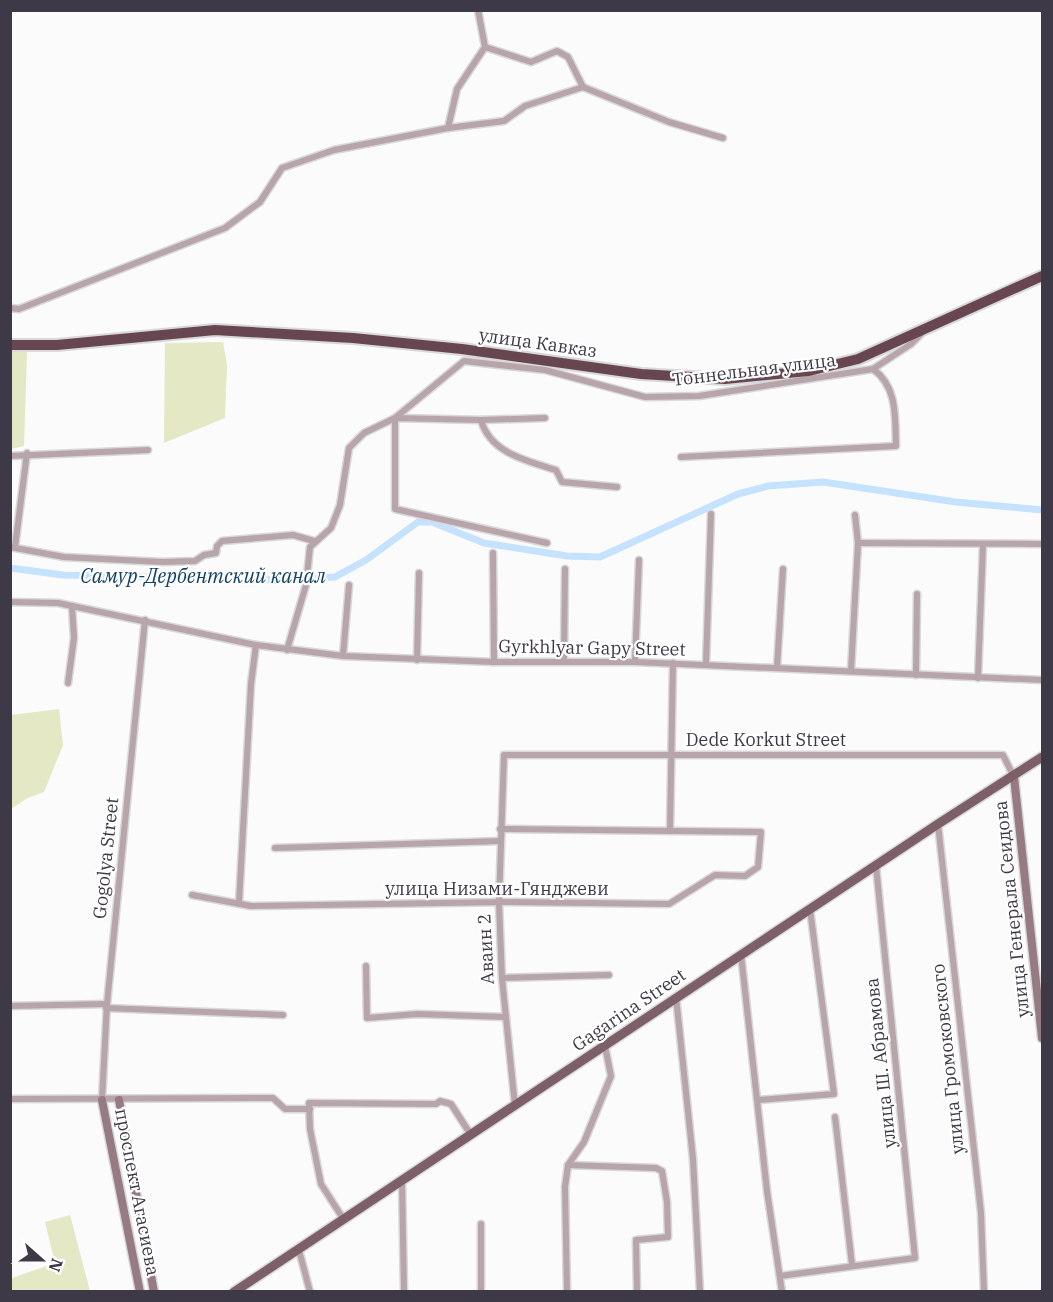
<svg xmlns="http://www.w3.org/2000/svg" width="1053" height="1302" font-family="'IBM Plex Serif',serif">
<style>
.green{fill:#e4e8c4}
.lines{fill:none;stroke-linecap:round;stroke-linejoin:round}
.canal{stroke:#c5e3ff;stroke-width:7}
.street-casing{stroke:#d9d8db;stroke-width:9}
.secondary-casing{stroke:#d9d8db;stroke-width:11}
.primary-casing{stroke:#d9d8db;stroke-width:12}
.highway-casing{stroke:#d9d8db;stroke-width:14}
.street{stroke:#b7a5a9;stroke-width:6}
.secondary{stroke:#967c82;stroke-width:8}
.primary{stroke:#7d5f67;stroke-width:9}
.highway{stroke:#68464f;stroke-width:10}
.labels{text-anchor:middle;stroke-width:4.5;stroke-linejoin:round;paint-order:stroke}
.street-label{font-size:18px;fill:#3e3947;stroke:#fff}
.water-label{font-size:20px;font-style:italic;fill:#134266;stroke:#fff}
</style>
<rect width="100%" height="100%" fill="#fbfbfb"/>
<!-- green -->
<g class="green">
<polygon points="223,342 227,365 225,418 164,443 165,343"/>
<polygon points="11,352 27,352 24,446 11,449"/>
<polygon points="59,709 63,745 44,792 28,798 12,808 11,813 11,715"/>
<polygon points="70,1215 90,1291 11,1291 11,1274 12,1278 55,1263 45,1222"/>
</g>
<g class="lines">
<!-- canal -->
<polyline class="canal" points="10,568 63,575 283,580 335,577 366,560 418,522 432,522 484,543 567,556 600,557 738,494 768,486 823,482 956,502 1042,510"/>
<defs>
<g id="street">
<polyline points="485,47 531,62 557,51 568,57 583,87"/>
<polyline points="448,128 457,89 485,47 478,10"/>
<polyline points="10,308 19,309 225,228 260,202 282,168 334,150 448,128 504,121 525,106 583,87 669,122 723,138"/>
<polyline points="873,369 911,344 923,332"/>
<path d="M481,420C490,453 527,461 556,470L562,482L617,487"/>
<polyline points="10,456 148,450"/>
<path d="M547,543L395,509V418L464,361L545,370L645,397L699,396L873,369C898,387 895,418 896,446L681,457"/>
<polyline points="858,543 1042,544"/>
<polyline points="10,547 64,557 162,562 195,561 204,555 216,553 217,546 222,541 293,535 314,541"/>
<polyline points="15,547 27,453"/>
<polyline points="493,553 494,662"/>
<polyline points="10,602 58,603 256,645 343,656 494,662 635,662 1042,680"/>
<polyline points="287,650 306,585 310,547 331,528 340,505 349,448 364,433 395,418 481,420 545,418"/>
<polyline points="343,656 349,585"/>
<polyline points="417,660 419,573"/>
<polyline points="564,661 565,569"/>
<polyline points="635,662 639,560"/>
<polyline points="706,664 711,514"/>
<polyline points="777,668 783,569"/>
<polyline points="851,671 858,543 855,515"/>
<polyline points="916,675 917,594"/>
<polyline points="978,678 983,545"/>
<polyline points="68,683 74,638 72,606"/>
<polyline points="938,824 981,1213 984,1292"/>
<polyline points="670,831 673,663"/>
<polyline points="275,848 501,841"/>
<polyline points="192,895 251,906 505,902 669,904 715,875 745,876 758,867 761,832 500,829"/>
<polyline points="239,903 251,684 256,645"/>
<polyline points="741,954 767,1191 782,1292"/>
<polyline points="366,966 367,1018 417,1014 506,1017"/>
<polyline points="502,978 609,975"/>
<polyline points="676,997 693,1159 700,1292"/>
<polyline points="10,1006 107,1004"/>
<polyline points="106,1008 283,1015"/>
<polyline points="10,1099 273,1098 285,1109 310,1109"/>
<polyline points="102,1100 107,1004 145,620"/>
<polyline points="758,1100 834,1094 810,909"/>
<polyline points="515,1106 502,978 499,904 504,755 1003,755 1014,777"/>
<polyline points="835,1117 852,1265"/>
<polyline points="568,1165 656,1168 662,1171 667,1202 668,1237 636,1240 637,1292"/>
<polyline points="402,1180 404,1292"/>
<polyline points="344,1220 321,1184 310,1129 309,1103 436,1104 440,1101 451,1104 471,1135"/>
<polyline points="481,1224 481,1292"/>
<polyline points="299,1250 310,1292"/>
<polyline points="780,1276 915,1258 876,866"/>
<polyline points="567,1292 565,1187 568,1165 584,1142 611,1076 605,1046"/>
</g>
<g id="secondary">
<polyline points="1014,777 1042,1038"/>
<polyline points="102,1100 140,1292"/>
<polyline points="119,1100 154,1292"/>
</g>
<polyline id="primary" points="234,1292 938,824 1042,757"/>
<polyline id="highway" points="10,345 57,345 215,330 353,338 462,349 641,374 725,379 809,371 858,359 1042,276"/>
</defs>
<!-- street casing -->
<use href="#street" class="street-casing"/>
<!-- secondary casing -->
<use href="#secondary" class="secondary-casing"/>
<!-- primary casing -->
<use href="#primary" class="primary-casing"/>
<!-- highway casing -->
<use href="#highway" class="highway-casing"/>
<!-- street -->
<use href="#street" class="street"/>
<!-- secondary -->
<use href="#secondary" class="secondary"/>
<!-- primary -->
<use href="#primary" class="primary"/>
<!-- highway -->
<use href="#highway" class="highway"/>
</g>
<g class="labels">
<!-- street labels -->
<g class="street-label">
<text transform="translate(538 343) rotate(8)" y="6">улица Кавказ</text>
<text transform="translate(754 370) rotate(-7)" y="6">Тоннельная улица</text>
<text transform="translate(592 648) rotate(1)" y="6">Gyrkhlyar Gapy Street</text>
<text x="766" y="746">Dede Korkut Street</text>
<text transform="translate(106 858) rotate(-84)" y="6">Gogolya Street</text>
<text x="497" y="895">улица Низами-Гянджеви</text>
<text transform="translate(1012 909) rotate(-96)" y="6">улица Генерала Сеидова</text>
<text transform="translate(486 949) rotate(-93)" y="6">Аваин 2</text>
<text transform="translate(629 1010) rotate(-34)" y="6">Gagarina Street</text>
<text transform="translate(948 1059) rotate(-96)" y="6">улица Громоковского</text>
<text transform="translate(881 1063) rotate(-96)" y="6">улица Ш. Абрамова</text>
<text transform="translate(137 1192) rotate(79)" y="6">проспект Агасиева</text>
</g>
<!-- water labels -->
<g class="water-label">
<text x="203" y="583">Самур-Дербентский канал</text>
</g>
</g>
<!-- border -->
<rect width="1053" height="1302" fill="none" stroke="#3e3947" stroke-width="24"/>
<!-- north arrow -->
<g transform="translate(42 1260) rotate(111)" stroke="#ffffff" stroke-width="4.5" paint-order="stroke">
<path d="M0-4.5L10 22L0 15L-10 22Z" fill="#3e3947"/>
<text y="-9" font-size="16" font-weight="bold" text-anchor="middle" fill="#3e3947">N</text>
</g>
</svg>
